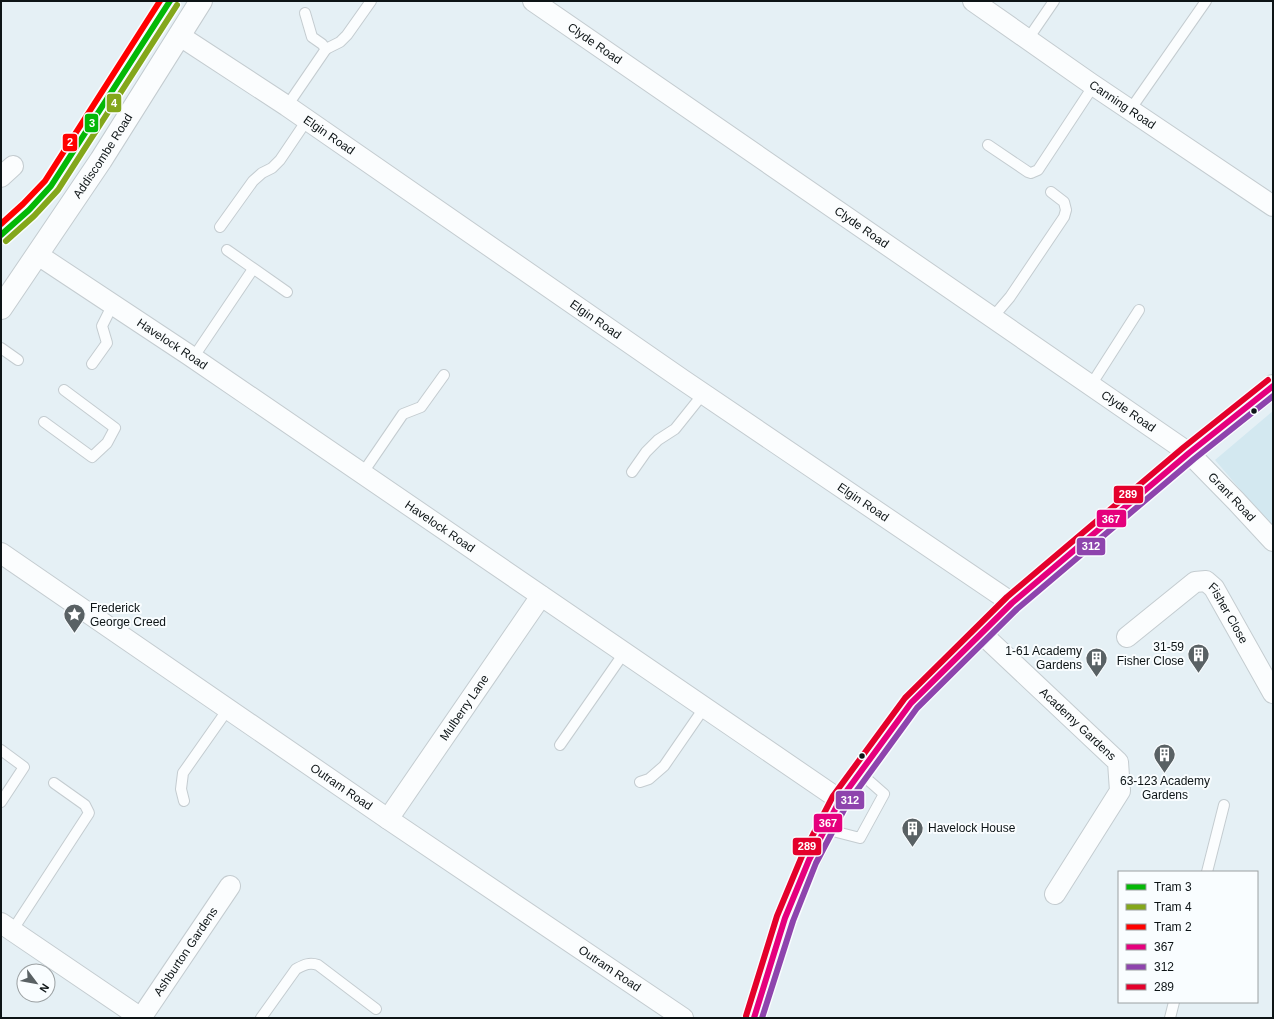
<svg xmlns="http://www.w3.org/2000/svg" width="1274" height="1019" font-family="Helvetica,sans-serif">
<style>
.built{fill:#d3e8f0}
.lines{fill:none;stroke-linecap:round;stroke-linejoin:round}
.lane-casing{stroke:#c4ccd0;stroke-width:12}
.street-casing{stroke:#c4ccd0;stroke-width:22}
.primary-casing{stroke:#c4ccd0;stroke-width:24}
.highway-casing{stroke:#c4ccd0;stroke-width:24}
.lane{stroke:#fbfdfe;stroke-width:10}
.street{stroke:#fbfdfe;stroke-width:20}
.primary{stroke:#fbfdfe;stroke-width:22}
.highway{stroke:#fbfdfe;stroke-width:22}
.bus-1-casing{stroke:#f9fdff;stroke-width:9}
.bus-2-casing{stroke:#f9fdff;stroke-width:9}
.bus-3-casing{stroke:#f9fdff;stroke-width:9}
.bus-1{stroke:#e5007d;stroke-width:6}
.bus-2{stroke:#8e44ad;stroke-width:6}
.bus-3{stroke:#e4002b;stroke-width:6}
.tram-1-casing{stroke:#f9fdff;stroke-width:9}
.tram-2-casing{stroke:#f9fdff;stroke-width:9}
.tram-3-casing{stroke:#f9fdff;stroke-width:9}
.tram-1{stroke:#04b807;stroke-width:6}
.tram-2{stroke:#83a71b;stroke-width:6}
.tram-3{stroke:#f00;stroke-width:6}
.bus-dot{fill:#0d1416;stroke:#f9fdff;stroke-width:1.5}
.labels{text-anchor:middle;stroke-width:4;stroke-linejoin:round;paint-order:stroke}
.street-label{font-size:12px;fill:#0d1416;stroke:#f9fdff}
.poi-label{font-size:12px;fill:#0d1416;stroke:#f9fdff;text-anchor:start}
.line-badge{stroke:#f9fdff;stroke-width:1.5}
.badge-label{font-size:11px;text-anchor:middle;font-weight:bold;fill:#fff}
</style>
<rect width="100%" height="100%" fill="#e5f0f5"/>
<!-- built -->
<polygon class="built" points="1273,411 1273,528 1215,460"/>
<g class="lines">
<defs>
<g id="lane">
<polyline points="1028,39 1054,1"/>
<polyline points="326,49 340,42 347,35 371,1"/>
<polyline points="287,106 326,49 322,44 312,37 305,13"/>
<polyline points="1130,110 1206,1"/>
<polyline points="988,145 1028,172 1031,173 1038,170 1094,85"/>
<polyline points="220,227 253,181 262,173 272,168 280,160 307,120"/>
<polyline points="227,250 287,292"/>
<polyline points="993,317 1010,297 1064,217 1066,210 1064,202 1051,192"/>
<polyline points="1,348 18,360"/>
<polyline points="193,358 253,269"/>
<polyline points="92,364 107,343 102,326 113,304"/>
<polyline points="1091,385 1139,310"/>
<polyline points="44,422 92,457 107,443 115,428 64,390"/>
<polyline points="632,472 646,452 658,440 675,429 703,394"/>
<polyline points="362,474 403,414 421,407 444,375"/>
<polyline points="560,745 624,653"/>
<polyline points="1,750 24,767 1,802"/>
<polyline points="640,782 649,779 664,766 704,708"/>
<polyline points="184,801 181,789 183,773 228,709"/>
<polyline points="825,829 860,838 884,794 859,772"/>
<polyline points="1207,872 1224,805"/>
<polyline points="12,931 89,813 85,805 54,783"/>
<path d="M261,1018L296,969C304,965 309,962 318,965L376,1009"/>
<polyline points="1170,1018 1174,1002"/>
</g>
<g id="street">
<path id="s1" d="M533,1L1189,453L1236,501L1273,541"/>
<path id="s2" d="M973,1L1090,83L1273,206"/>
<path id="s3" d="M180,36L287,106L683,380L1012,603"/>
<polyline points="1,177 13,166"/>
<path id="s4" d="M38,255L189,355L840,800"/>
<path id="s5" d="M1,553L388,819L683,1018"/>
<path id="s6" d="M981,633L1118,762L1120,791L1055,894"/>
<path id="s7" d="M1127,637L1195,582L1206,581L1214,588L1273,693"/>
<path id="s8" d="M388,819L541,596"/>
<polyline points="1,923 141,1018"/>
<path id="s9" d="M141,1018L230,886"/>
</g>
<polyline id="primary" points="754,1018 785,918 809,860 825,829 840,800 911,703 1012,603 1189,453 1273,386"/>
<g id="highway">
<path id="s10" d="M1,308L101,160L201,1"/>
</g>
</defs>
<!-- lane casing -->
<use href="#lane" class="lane-casing"/>
<!-- street casing -->
<use href="#street" class="street-casing"/>
<!-- primary casing -->
<use href="#primary" class="primary-casing"/>
<!-- highway casing -->
<use href="#highway" class="highway-casing"/>
<!-- lane -->
<use href="#lane" class="lane"/>
<!-- street -->
<use href="#street" class="street"/>
<!-- primary -->
<use href="#primary" class="primary"/>
<!-- highway -->
<use href="#highway" class="highway"/>
<defs>
<polyline id="bus-1" points="754,1018 785,918 809,860 840,800 911,703 1012,603 1189,453 1273,386"/>
<polyline id="bus-2" points="762,1018 793,921 816,863 847,804 917,708 1017,609 1194,459 1273,396"/>
<polyline id="bus-3" points="746,1016 777,916 802,856 833,796 905,698 1007,597 1184,447 1268,380"/>
</defs>
<!-- bus-1 casing -->
<use href="#bus-1" class="bus-1-casing"/>
<!-- bus-2 casing -->
<use href="#bus-2" class="bus-2-casing"/>
<!-- bus-3 casing -->
<use href="#bus-3" class="bus-3-casing"/>
<!-- bus-1 -->
<use href="#bus-1" class="bus-1"/>
<!-- bus-2 -->
<use href="#bus-2" class="bus-2"/>
<!-- bus-3 -->
<use href="#bus-3" class="bus-3"/>
<defs>
<polyline id="tram-1" points="1,235 29,210 51,186 170,1"/>
<polyline id="tram-2" points="6,241 34,216 58,190 177,5"/>
<polyline id="tram-3" points="1,224 23,204 45,181 160,1"/>
</defs>
<!-- tram-1 casing -->
<use href="#tram-1" class="tram-1-casing"/>
<!-- tram-2 casing -->
<use href="#tram-2" class="tram-2-casing"/>
<!-- tram-3 casing -->
<use href="#tram-3" class="tram-3-casing"/>
<!-- tram-1 -->
<use href="#tram-1" class="tram-1"/>
<!-- tram-2 -->
<use href="#tram-2" class="tram-2"/>
<!-- tram-3 -->
<use href="#tram-3" class="tram-3"/>
</g>
<!-- icons -->
<defs>
<symbol id="sight-pin" viewBox="-11 -11 22 30"><path d="M0 17L-7.5 6A9.5 9.5 0 1 1 7.5 6Z" fill="#596164" stroke="#f9fdff"/><path d="M0-6L1.8-2.2L6-1.7L2.9 1.2L3.7 5.4L0 3.3L-3.7 5.4L-2.9 1.2L-6-1.7L-1.8-2.2Z" fill="#fff"/></symbol>
<symbol id="building-pin" viewBox="-11 -11 22 30"><path d="M0 17L-7.5 6A9.5 9.5 0 1 1 7.5 6Z" fill="#596164" stroke="#f9fdff"/><path d="M-4-6H4V6H1V3H-1V6H-4ZM-2.5-4.3h1.7v1.8h-1.7ZM.8-4.3h1.7v1.8H.8ZM-2.5-1h1.7V.8h-1.7ZM.8-1h1.7V.8H.8Z" fill="#fff"/></symbol>
</defs>
<g fill-rule="evenodd">
<use href="#sight-pin" x="62" y="602" width="25" height="34"/>
<use href="#building-pin" x="1186" y="642" width="25" height="34"/>
<use href="#building-pin" x="1084" y="646" width="25" height="34"/>
<use href="#building-pin" x="1152" y="742" width="25" height="34"/>
<use href="#building-pin" x="900" y="816" width="25" height="34"/>
</g>
<!-- markers -->
<g class="bus-dot">
<circle cx="1254" cy="411" r="3.5"/>
<circle cx="862" cy="756" r="3.5"/>
</g>
<g class="labels">
<!-- street labels -->
<g class="street-label">
<text dy="4" stroke="none"><textPath href="#s1" startOffset="75">Clyde Road</textPath></text>
<text dy="4" stroke="none"><textPath href="#s2" startOffset="182">Canning Road</textPath></text>
<text dy="4" stroke="none"><textPath href="#s3" startOffset="179">Elgin Road</textPath></text>
<text dy="4" stroke="none"><textPath href="#s10" startOffset="183">Addiscombe Road</textPath></text>
<text dy="4" stroke="none"><textPath href="#s1" startOffset="399">Clyde Road</textPath></text>
<text dy="4" stroke="none"><textPath href="#s3" startOffset="503">Elgin Road</textPath></text>
<text dy="4" stroke="none"><textPath href="#s4" startOffset="161">Havelock Road</textPath></text>
<text dy="4" stroke="none"><textPath href="#s1" startOffset="723">Clyde Road</textPath></text>
<text dy="4" stroke="none"><textPath href="#s1" startOffset="858">Grant Road</textPath></text>
<text dy="4" stroke="none"><textPath href="#s3" startOffset="827">Elgin Road</textPath></text>
<text dy="4" stroke="none"><textPath href="#s4" startOffset="485">Havelock Road</textPath></text>
<text dy="4" stroke="none"><textPath href="#s7" startOffset="138">Fisher Close</textPath></text>
<text dy="4" stroke="none"><textPath href="#s8" startOffset="135">Mulberry Lane</textPath></text>
<text dy="4" stroke="none"><textPath href="#s6" startOffset="133">Academy Gardens</textPath></text>
<text dy="4" stroke="none"><textPath href="#s5" startOffset="413">Outram Road</textPath></text>
<text dy="4" stroke="none"><textPath href="#s9" startOffset="80">Ashburton Gardens</textPath></text>
<text dy="4" stroke="none"><textPath href="#s5" startOffset="737">Outram Road</textPath></text>
</g>
<!-- poi labels -->
<g class="poi-label">
<text x="90" y="612">Frederick<tspan x="90" dy="14">George Creed</tspan></text>
<text x="1184" y="651" text-anchor="end">31-59<tspan x="1184" dy="14">Fisher Close</tspan></text>
<text x="1082" y="655" text-anchor="end">1-61 Academy<tspan x="1082" dy="14">Gardens</tspan></text>
<text x="1165" y="785" text-anchor="middle">63-123 Academy<tspan x="1165" dy="14">Gardens</tspan></text>
<text x="928" y="832">Havelock House</text>
</g>
</g>
<g class="line-badge">
<rect x="106" y="93" width="16" height="20" rx="4" fill="#83a71b"/>
<rect x="84" y="113" width="15" height="20" rx="4" fill="#04b807"/>
<rect x="62" y="133" width="16" height="19" rx="4" fill="#f00"/>
<rect x="1113" y="485" width="31" height="19" rx="4" fill="#e4002b"/>
<rect x="1096" y="509" width="31" height="19" rx="4" fill="#e5007d"/>
<rect x="1076" y="537" width="30" height="19" rx="4" fill="#8e44ad"/>
<rect x="835" y="790" width="30" height="20" rx="4" fill="#8e44ad"/>
<rect x="813" y="813" width="30" height="20" rx="4" fill="#e5007d"/>
<rect x="792" y="837" width="30" height="19" rx="4" fill="#e4002b"/>
</g>
<g class="badge-label">
<text x="114" y="107">4</text>
<text x="92" y="127">3</text>
<text x="70" y="146">2</text>
<text x="1128" y="498">289</text>
<text x="1111" y="523">367</text>
<text x="1091" y="550">312</text>
<text x="850" y="804">312</text>
<text x="828" y="827">367</text>
<text x="807" y="850">289</text>
</g>
<!-- border -->
<rect width="1274" height="1019" fill="none" stroke="#0d1416" stroke-width="4"/>
<!-- legend -->
<rect x="1118" y="871" width="140" height="132" fill="#f9fdff" stroke="#9ba0a2"/>
<rect x="1126" y="884" width="20" height="6" fill="#04b807" stroke="#9ba0a2"/>
<text x="1154" y="891" font-size="12" fill="#0d1416">Tram 3</text>
<rect x="1126" y="904" width="20" height="6" fill="#83a71b" stroke="#9ba0a2"/>
<text x="1154" y="911" font-size="12" fill="#0d1416">Tram 4</text>
<rect x="1126" y="924" width="20" height="6" fill="#ff0000" stroke="#9ba0a2"/>
<text x="1154" y="931" font-size="12" fill="#0d1416">Tram 2</text>
<rect x="1126" y="944" width="20" height="6" fill="#e5007d" stroke="#9ba0a2"/>
<text x="1154" y="951" font-size="12" fill="#0d1416">367</text>
<rect x="1126" y="964" width="20" height="6" fill="#8e44ad" stroke="#9ba0a2"/>
<text x="1154" y="971" font-size="12" fill="#0d1416">312</text>
<rect x="1126" y="984" width="20" height="6" fill="#e4002b" stroke="#9ba0a2"/>
<text x="1154" y="991" font-size="12" fill="#0d1416">289</text>
<!-- north arrow -->
<g transform="translate(36 983) rotate(122)"><circle r="19" fill="#f9fdff" stroke="#9ba0a2"/>
<path d="M0-3L7 15L0 10L-7 15Z" fill="#596164"/>
<text y="-6" font-size="11" font-weight="bold" text-anchor="middle" fill="#0d1416">N</text>
</g>
</svg>
